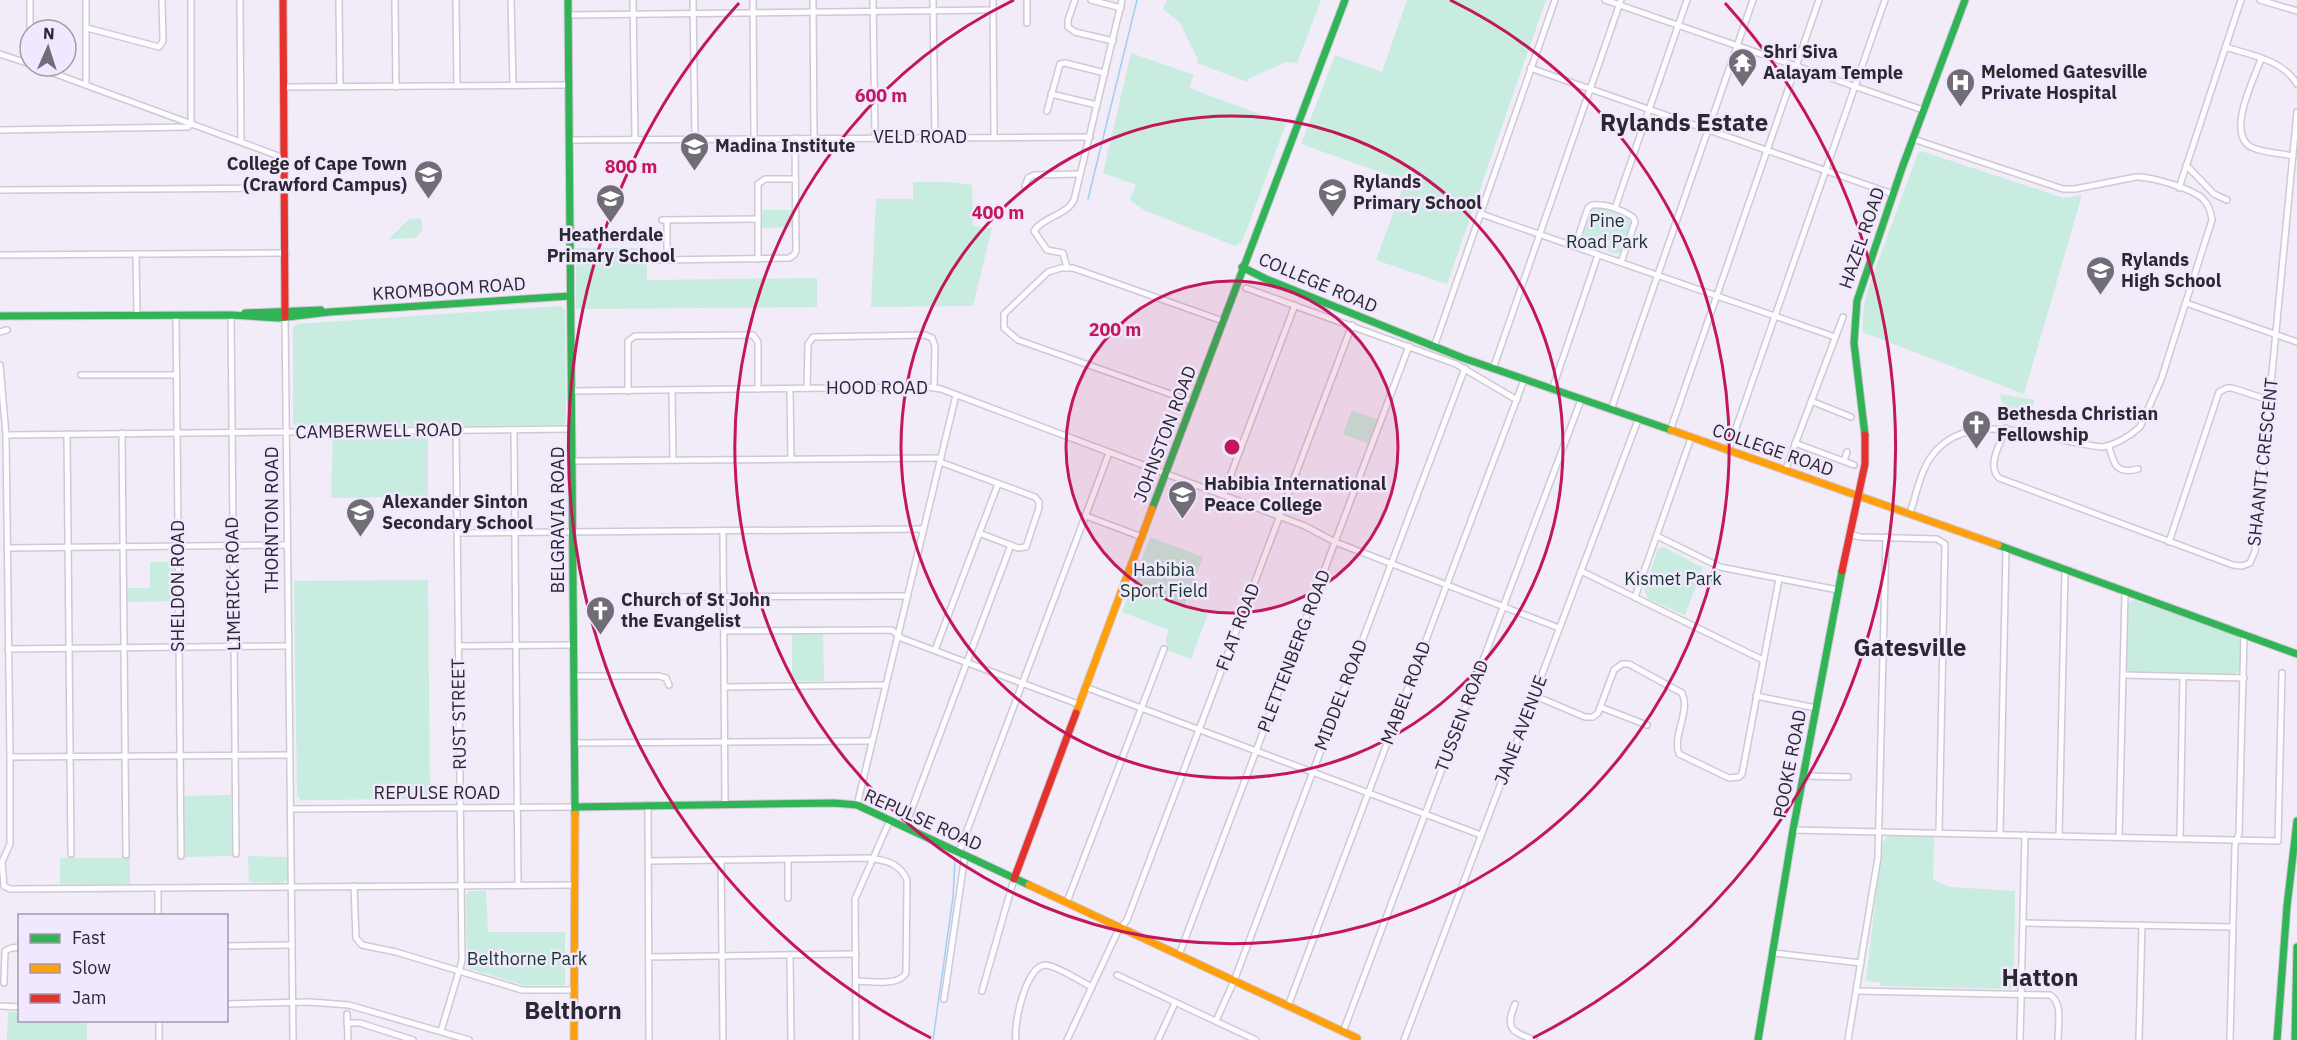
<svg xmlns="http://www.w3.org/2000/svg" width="2297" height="1040" font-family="'IBM Plex Sans',sans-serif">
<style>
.green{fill:#c8ecdf}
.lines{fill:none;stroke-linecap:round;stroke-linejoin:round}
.stream{stroke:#9fcff4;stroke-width:1.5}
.street-casing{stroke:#cec9d4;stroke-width:8}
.fast-casing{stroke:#cec9d4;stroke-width:9}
.slow-casing{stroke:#cec9d4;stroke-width:9}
.jam-casing{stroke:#cec9d4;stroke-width:9}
.street{stroke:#fdfcfe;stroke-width:5}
.fast{stroke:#30b455;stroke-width:7}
.slow{stroke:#ff9f0a;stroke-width:7}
.jam{stroke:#e5322d;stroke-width:7}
.ring{fill:none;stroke:#c2185b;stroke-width:3}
.labels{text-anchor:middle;stroke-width:5;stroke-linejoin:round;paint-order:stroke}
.poi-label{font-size:18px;font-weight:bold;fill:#2c2830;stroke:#f1e7fe;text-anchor:start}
.street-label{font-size:18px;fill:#2c2830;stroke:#f1e7fe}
.park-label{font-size:18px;fill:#143929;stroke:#f1e7fe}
.district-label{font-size:24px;font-weight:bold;fill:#2c2830;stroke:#f1e7fe}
.centre{fill:#c2185b;stroke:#f1e7fe;stroke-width:3}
.ring-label{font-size:18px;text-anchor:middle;font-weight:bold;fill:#c2185b;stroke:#f1e7fe;stroke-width:5;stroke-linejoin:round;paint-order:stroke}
</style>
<rect width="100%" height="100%" fill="#f2ecf9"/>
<!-- green -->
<g class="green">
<polygon points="1167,0 1321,0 1297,63 1286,62 1248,79 1247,82 1197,63 1198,60 1180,23 1163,9"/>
<polygon points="1407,0 1546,0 1447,284 1376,260 1405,181 1301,144 1335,55 1382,72"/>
<polygon points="1131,53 1194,75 1189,88 1286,124 1242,242 1235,246 1144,210 1130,200 1136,185 1103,173"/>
<polygon points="1921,151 2064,198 2082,195 2024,394 1862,332 1864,305 1869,286 1918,153"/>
<polygon points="913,182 948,182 972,185 973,226 992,228 973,306 871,307 876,199 913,199"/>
<polygon points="1598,207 1628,218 1631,223 1621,252 1615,254 1583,243 1582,238 1592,210"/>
<polygon points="762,210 792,210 792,227 762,228"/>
<polygon points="419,218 422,220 422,230 416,238 389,239 409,219"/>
<polygon points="576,248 647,248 647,280 817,278 817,307 576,309"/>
<polygon points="561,306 565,310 566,422 563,425 297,427 293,423 293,327 296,324"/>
<polygon points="2000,394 2034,400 2029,424 2005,418"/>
<polygon points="1352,410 1378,420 1369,444 1343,434"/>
<polygon points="428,435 428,497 331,498 333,436"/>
<polygon points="1150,537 1203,557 1185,604 1208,614 1191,659 1166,650 1167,644 1165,641 1169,630 1122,612"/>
<polygon points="1664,547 1703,568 1685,615 1648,599 1644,590 1658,549"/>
<polygon points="150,562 174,562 174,601 127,602 127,588 150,588"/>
<polygon points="428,580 430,799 301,800 297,796 294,581"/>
<polygon points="2134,600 2237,636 2241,642 2240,671 2234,675 2131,673 2126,667 2127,606 2131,601"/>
<polygon points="792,634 823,634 824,681 792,681"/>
<polygon points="231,795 232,856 185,857 184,796"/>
<polygon points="1889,835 1934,836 1933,880 1950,887 2015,891 2014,986 2010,989 1881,986 1880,982 1866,981 1882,843"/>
<polygon points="248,856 287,857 287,880 282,883 249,882"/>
<rect x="60" y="858" width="70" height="26"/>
<polygon points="468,891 486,891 488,932 565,932 565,985 523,985 470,969 467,964 466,896"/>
<polygon points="8,1012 19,1012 20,1020 87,1021 87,1040 7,1040"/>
</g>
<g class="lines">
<!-- stream -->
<g class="stream">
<polyline points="1088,199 1137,0"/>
<polyline points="933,1040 953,897 955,860"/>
</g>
<defs>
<g id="street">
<polyline points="30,0 30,30"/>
<polyline points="240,0 241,142"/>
<polyline points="339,0 340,87"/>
<polyline points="395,0 396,87"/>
<polyline points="456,0 457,86"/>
<polyline points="511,0 513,85"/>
<polyline points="633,0 635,139"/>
<polyline points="693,0 695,139"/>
<polyline points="753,0 754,139"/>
<polyline points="813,0 814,138"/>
<polyline points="873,0 875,138"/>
<polyline points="933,0 935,137"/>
<polyline points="993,0 994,137"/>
<polyline points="1027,0 1027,23"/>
<polyline points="1075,0 1068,20 1068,27 1075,32 1113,41"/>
<polyline points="1091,0 1121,8"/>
<polyline points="1605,0 1923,110"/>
<polyline points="2260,0 2297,11"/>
<polyline points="568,15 993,10"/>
<polyline points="87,28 159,47 163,41 162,0"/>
<path d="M2225,47C2251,55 2283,60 2297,84"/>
<polyline points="0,54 30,64"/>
<path d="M2261,59C2254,79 2226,133 2251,147C2263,153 2280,153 2293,156"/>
<polyline points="34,66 284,158"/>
<polyline points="1530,68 1893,194"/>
<polyline points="86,85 86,0"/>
<polyline points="283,87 569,85"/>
<polyline points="1051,94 1097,105"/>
<polyline points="1047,111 1060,64 1065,63 1105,73"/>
<polyline points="0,130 188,127 191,124 191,0"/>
<polyline points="570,140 1090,137"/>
<polyline points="2186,165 2214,194 2227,200"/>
<polyline points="1025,186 1028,178 1034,175 1080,174"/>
<polyline points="2179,188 2241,0"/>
<polyline points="0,190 284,188"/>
<polyline points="1615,208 1687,0"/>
<polyline points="1481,214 1835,337"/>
<polyline points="662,220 758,219"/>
<polyline points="667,220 667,260"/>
<path d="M1575,246L1588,208L1592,205C1605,203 1622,210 1633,217L1635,222L1621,262"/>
<polyline points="136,254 137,315"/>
<polyline points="0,255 286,253"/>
<polyline points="758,259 758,184 765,179 795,179"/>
<polyline points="660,260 789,258 794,255 796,251 795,138"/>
<path d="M1067,268L1063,253L1047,250L1034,231C1044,216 1066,216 1074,200L1122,0"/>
<polyline points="1246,288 1456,364 1517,400"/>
<polyline points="2186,303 2297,342"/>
<polyline points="176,315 181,856"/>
<polyline points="231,315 236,854"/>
<polyline points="285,317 293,1040"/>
<polyline points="0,332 7,330"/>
<polyline points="1434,347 1555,0"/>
<polyline points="0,365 6,435 10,757 10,844 2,862 4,886 10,889 575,885"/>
<polyline points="1493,369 1621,0"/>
<polyline points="81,375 176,375"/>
<polyline points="807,388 808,344 813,337 925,335 932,338 935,346 934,388"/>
<polyline points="790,389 791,459"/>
<polyline points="672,390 673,460"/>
<polyline points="1552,390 1598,255"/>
<polyline points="572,391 928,387 941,389 1305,526 1335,542 1559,628"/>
<polyline points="628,391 628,341 635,336 753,335 758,342 758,389"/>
<polyline points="1811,401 1851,417"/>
<polyline points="1193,402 1018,340 1004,328 1004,314 1048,272 1061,268 1073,268 1223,321"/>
<polyline points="1611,410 1753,0"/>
<path d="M2006,428C2001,443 1986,465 1999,478L2233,565L2242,566L2250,563L2255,551L2297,112"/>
<polyline points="514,430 518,885"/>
<polyline points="1670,431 1819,0"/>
<polyline points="122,433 126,855"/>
<polyline points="67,434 71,854"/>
<polyline points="6,435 572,429"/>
<polyline points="1795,443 1854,465"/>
<path d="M2109,446C2113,463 2116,475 2138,469"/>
<polyline points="1728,451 1885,0"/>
<polyline points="572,461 941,458"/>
<polyline points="1844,461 1847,452"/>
<polyline points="940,462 1035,497 1039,502 1039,508 1026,547 1018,548 979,533"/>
<polyline points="1785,471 1843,317"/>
<polyline points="1223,495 1295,305"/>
<path d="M1910,513C1916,496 1920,472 1931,457C1969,403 2051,443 2103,447C2116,444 2130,436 2140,427L2161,380L2212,220C2211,212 2209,205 2203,199C2193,189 2150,176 2136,177L2075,189H2063L1913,139"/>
<polyline points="1086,516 1142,537"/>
<polyline points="723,531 725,804"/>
<polyline points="457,533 923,529"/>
<polyline points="1850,534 1860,537 1937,539 1945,544 1939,833"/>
<polyline points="1657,536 1720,567 1838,590"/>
<polyline points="2169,542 2219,392 2227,388 2232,388 2269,400"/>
<polyline points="7,548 287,545"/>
<polyline points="1581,571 1763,660"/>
<polyline points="661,597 907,596"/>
<polyline points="1635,597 1691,438"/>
<polyline points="724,631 892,630 901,638 1078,704"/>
<polyline points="458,646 574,645"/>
<polyline points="8,649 288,646"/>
<polyline points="935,650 998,484"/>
<polyline points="2123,675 2244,678"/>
<polyline points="574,676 659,676 666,678 669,685"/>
<polyline points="724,687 885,685"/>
<polyline points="1085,687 1481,835"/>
<path d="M1533,695L1585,717H1593L1598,713L1614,670L1622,664H1629L1682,693C1691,711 1672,735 1679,754L1729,778L1739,777L1742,774L1779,579"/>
<polyline points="1756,696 1816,708"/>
<polyline points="1600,707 1647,725"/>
<polyline points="575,743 872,741"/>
<polyline points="10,757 289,755"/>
<polyline points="1803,776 1848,777"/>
<polyline points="648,805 649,1040"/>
<polyline points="857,805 956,395"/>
<polyline points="290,809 575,807"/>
<polyline points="905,827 1011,545"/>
<polyline points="1793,830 2278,841 2282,673"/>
<polyline points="2000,835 2006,549"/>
<polyline points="2059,836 2065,571"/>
<polyline points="2119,837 2125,593"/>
<polyline points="2180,839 2183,677"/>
<polyline points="959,852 1109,453"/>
<polyline points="721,860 723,1040"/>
<path d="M648,861L868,858C885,860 900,863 907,880L906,973C898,987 870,981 856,981"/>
<polyline points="354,886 356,938 362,945 396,952 522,990 575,990"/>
<polyline points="158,888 158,916"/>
<polyline points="788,898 788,860"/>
<polyline points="1067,902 1164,649"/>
<polyline points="2023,923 2232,927"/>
<polyline points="226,946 292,945"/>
<polyline points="1773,953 1861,963"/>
<polyline points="1179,955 1409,346"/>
<polyline points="790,956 791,1040"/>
<polyline points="649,957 856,954"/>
<polyline points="1117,975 1256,1040"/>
<polyline points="4,983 5,951 11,948 20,947"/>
<polyline points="982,991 1014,879"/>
<path d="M1857,991L2050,995C2063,1002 2058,1026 2058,1040"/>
<polyline points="944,999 965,855"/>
<polyline points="226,1004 310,1002 349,1005 469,1040"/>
<path d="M1515,1004C1505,1029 1511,1031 1534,1040"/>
<polyline points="0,1006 20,1007"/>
<polyline points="1288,1006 1524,380"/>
<polyline points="347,1014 348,1040"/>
<polyline points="159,1020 159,1040"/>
<polyline points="1216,1021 1234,981 1465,368"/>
<polyline points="347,1023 360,1023 413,1040"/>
<polyline points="441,1031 462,961 456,430"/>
<polyline points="1343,1032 1581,400"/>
<polyline points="856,1040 855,899 890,820"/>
<path d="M1016,1040C1013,1025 1026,966 1045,965C1056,965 1081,982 1092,987"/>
<polyline points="1067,1040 1117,933 1127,920 1352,325"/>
<polyline points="1158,1040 1175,1003"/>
<polyline points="1404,1040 1638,420"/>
<polyline points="1848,1040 1878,857 1886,537"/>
<polyline points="2020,1040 2025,835"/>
<polyline points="2139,1040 2142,925"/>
<polyline points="2230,1040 2235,845 2239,833 2244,636"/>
</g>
<g id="fast">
<polyline points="568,0 575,814"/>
<polyline points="1242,267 1266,279 1463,358 1671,430"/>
<polyline points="245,313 321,310"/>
<polyline points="0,316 231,315 279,318 329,312 570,296"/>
<polyline points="1865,435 1854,343 1857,301 1902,168 1965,0"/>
<polyline points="1152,509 1345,0"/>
<polyline points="1998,545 2297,654"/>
<polyline points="575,807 834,803 857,805 1029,885"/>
<polyline points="1758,1040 1793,830 1842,571"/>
<polyline points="2277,1040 2287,906 2297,821"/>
<polyline points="2295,1040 2297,947"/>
</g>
<g id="slow">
<polyline points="1671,430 1998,545"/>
<polyline points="1076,713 1152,509"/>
<polyline points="1029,885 1357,1038 1356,1040"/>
<polyline points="574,1040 575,814"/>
</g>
<g id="jam">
<polyline points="283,0 285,317"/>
<polyline points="1842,571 1865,464 1865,435"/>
<polyline points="1014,879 1076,713"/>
</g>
</defs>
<!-- street casing -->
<use href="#street" class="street-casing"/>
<!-- fast casing -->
<use href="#fast" class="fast-casing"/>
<!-- slow casing -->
<use href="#slow" class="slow-casing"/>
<!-- jam casing -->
<use href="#jam" class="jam-casing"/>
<!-- street -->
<use href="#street" class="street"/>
<!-- fast -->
<use href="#fast" class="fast"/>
<!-- slow -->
<use href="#slow" class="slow"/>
<!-- jam -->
<use href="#jam" class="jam"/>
</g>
<!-- distance rings -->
<circle cx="1232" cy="447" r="166" fill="#c2185b" fill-opacity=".12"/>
<g class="ring">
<circle cx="1232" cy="447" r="166"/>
<circle cx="1232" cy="447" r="331"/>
<path d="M1450 0A497 497 0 1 1 1014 0"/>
<path d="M931 1038A663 663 0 0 1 739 3M1725 3A663 663 0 0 1 1533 1038"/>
</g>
<!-- icons -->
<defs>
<symbol id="temple-pin" viewBox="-11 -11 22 30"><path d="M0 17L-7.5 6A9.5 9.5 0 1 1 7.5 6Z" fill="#716d76" stroke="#f1e7fe"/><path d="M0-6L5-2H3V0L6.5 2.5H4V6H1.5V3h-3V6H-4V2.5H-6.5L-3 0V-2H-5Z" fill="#fff"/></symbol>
<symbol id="hospital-pin" viewBox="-11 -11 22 30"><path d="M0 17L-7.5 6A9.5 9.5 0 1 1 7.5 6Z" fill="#716d76" stroke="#f1e7fe"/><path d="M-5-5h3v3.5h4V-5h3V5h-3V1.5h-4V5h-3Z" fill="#fff"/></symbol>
<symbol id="university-pin" viewBox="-11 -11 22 30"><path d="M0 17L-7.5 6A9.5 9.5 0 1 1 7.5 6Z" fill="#716d76" stroke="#f1e7fe"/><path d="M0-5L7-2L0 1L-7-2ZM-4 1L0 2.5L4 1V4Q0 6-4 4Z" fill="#fff"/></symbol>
<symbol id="school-pin" viewBox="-11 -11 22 30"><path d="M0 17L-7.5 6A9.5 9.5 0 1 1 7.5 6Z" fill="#716d76" stroke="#f1e7fe"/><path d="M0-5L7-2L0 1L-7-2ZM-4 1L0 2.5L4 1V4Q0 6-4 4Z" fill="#fff"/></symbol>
<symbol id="church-pin" viewBox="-11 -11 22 30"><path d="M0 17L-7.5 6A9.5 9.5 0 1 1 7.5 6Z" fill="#716d76" stroke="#f1e7fe"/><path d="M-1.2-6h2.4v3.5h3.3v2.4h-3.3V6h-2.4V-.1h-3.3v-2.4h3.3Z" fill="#fff"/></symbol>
</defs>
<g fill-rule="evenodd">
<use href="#temple-pin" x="1726" y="46" width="33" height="45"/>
<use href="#hospital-pin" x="1944" y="66" width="33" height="45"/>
<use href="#university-pin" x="678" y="130" width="33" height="45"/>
<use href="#university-pin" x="412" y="158" width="33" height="45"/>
<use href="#school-pin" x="1316" y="176" width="33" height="45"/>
<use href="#school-pin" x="594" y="182" width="33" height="45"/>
<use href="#school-pin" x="2084" y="254" width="33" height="45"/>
<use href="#church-pin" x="1960" y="408" width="33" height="45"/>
<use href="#university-pin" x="1166" y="478" width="33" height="45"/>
<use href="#school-pin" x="344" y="496" width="33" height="45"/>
<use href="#church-pin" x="584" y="594" width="33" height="45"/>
</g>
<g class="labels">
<!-- poi labels -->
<g class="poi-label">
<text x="1763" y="58">Shri Siva<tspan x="1763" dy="21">Aalayam Temple</tspan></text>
<text x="1981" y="78">Melomed Gatesville<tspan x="1981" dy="21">Private Hospital</tspan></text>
<text x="715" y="152">Madina Institute</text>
<text x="407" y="170" text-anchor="end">College of Cape Town<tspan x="407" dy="21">(Crawford Campus)</tspan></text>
<text x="1353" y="188">Rylands<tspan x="1353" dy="21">Primary School</tspan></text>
<text x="611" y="241" text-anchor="middle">Heatherdale<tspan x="611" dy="21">Primary School</tspan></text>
<text x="2121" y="266">Rylands<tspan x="2121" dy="21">High School</tspan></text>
<text x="1997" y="420">Bethesda Christian<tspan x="1997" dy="21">Fellowship</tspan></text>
<text x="1204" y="490">Habibia International<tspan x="1204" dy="21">Peace College</tspan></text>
<text x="382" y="508">Alexander Sinton<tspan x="382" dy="21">Secondary School</tspan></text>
<text x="621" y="606">Church of St John<tspan x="621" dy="21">the Evangelist</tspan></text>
</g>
<!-- street labels -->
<g class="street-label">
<text x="920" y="143">VELD ROAD</text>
<text transform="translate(1862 238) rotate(-71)" y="6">HAZEL ROAD</text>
<text transform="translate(1318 283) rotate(23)" y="6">COLLEGE ROAD</text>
<text transform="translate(449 289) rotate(-4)" y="6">KROMBOOM ROAD</text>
<text x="877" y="394">HOOD ROAD</text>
<text transform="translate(379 431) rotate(-1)" y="6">CAMBERWELL ROAD</text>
<text transform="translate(1165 434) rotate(-69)" y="6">JOHNSTON ROAD</text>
<text transform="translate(1773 450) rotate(19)" y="6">COLLEGE ROAD</text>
<text transform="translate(2263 462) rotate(-84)" y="6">SHAANTI CRESCENT</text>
<text transform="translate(272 520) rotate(-90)" y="6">THORNTON ROAD</text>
<text transform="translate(558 520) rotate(-90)" y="6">BELGRAVIA ROAD</text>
<text transform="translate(233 584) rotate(-91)" y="6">LIMERICK ROAD</text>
<text transform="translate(178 586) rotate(-90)" y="6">SHELDON ROAD</text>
<text transform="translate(1238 627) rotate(-69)" y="6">FLAT ROAD</text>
<text transform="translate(1294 651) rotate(-69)" y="6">PLETTENBERG ROAD</text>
<text transform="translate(1406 693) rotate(-69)" y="6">MABEL ROAD</text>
<text transform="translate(1341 695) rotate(-69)" y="6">MIDDEL ROAD</text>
<text transform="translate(459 714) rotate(-91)" y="6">RUST STREET</text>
<text transform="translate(1462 716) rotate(-69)" y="6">TUSSEN ROAD</text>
<text transform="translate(1521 730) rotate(-69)" y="6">JANE AVENUE</text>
<text transform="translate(1790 764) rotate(-79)" y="6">POOKE ROAD</text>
<text x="437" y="799">REPULSE ROAD</text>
<text transform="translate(923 820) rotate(24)" y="6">REPULSE ROAD</text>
</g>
<!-- park labels -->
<g class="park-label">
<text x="1607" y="227">Pine<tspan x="1607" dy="21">Road Park</tspan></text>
<text x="1164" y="576">Habibia<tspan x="1164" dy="21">Sport Field</tspan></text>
<text x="1673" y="585">Kismet Park</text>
<text x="527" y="965">Belthorne Park</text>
</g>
<!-- district labels -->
<g class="district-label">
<text x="1684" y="131">Rylands Estate</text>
<text x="1910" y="656">Gatesville</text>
<text x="2040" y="986">Hatton</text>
<text x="573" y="1019">Belthorn</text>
</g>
</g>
<circle cx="1232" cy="447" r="9" class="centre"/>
<g class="ring-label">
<text x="881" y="102">600 m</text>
<text x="631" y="173">800 m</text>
<text x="998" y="219">400 m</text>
<text x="1115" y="336">200 m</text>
</g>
<!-- legend -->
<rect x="18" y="914" width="210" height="108" fill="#f1e7fe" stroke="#a29bac" stroke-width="1.5"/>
<rect x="30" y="934" width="30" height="9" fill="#30b455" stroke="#a29bac" stroke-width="1.5"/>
<text x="72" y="944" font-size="18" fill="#2c2830">Fast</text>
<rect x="30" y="964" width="30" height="9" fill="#ff9f0a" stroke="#a29bac" stroke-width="1.5"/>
<text x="72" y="974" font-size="18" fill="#2c2830">Slow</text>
<rect x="30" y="994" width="30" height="9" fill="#e5322d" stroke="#a29bac" stroke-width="1.5"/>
<text x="72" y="1004" font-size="18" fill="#2c2830">Jam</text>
<!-- north arrow -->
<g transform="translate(48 48) rotate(3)"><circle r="28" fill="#f1e7fe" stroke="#a29bac" stroke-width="1.5"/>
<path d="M0-4.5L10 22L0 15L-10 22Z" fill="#716d76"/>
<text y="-9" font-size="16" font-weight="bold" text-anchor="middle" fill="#2c2830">N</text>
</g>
</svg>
